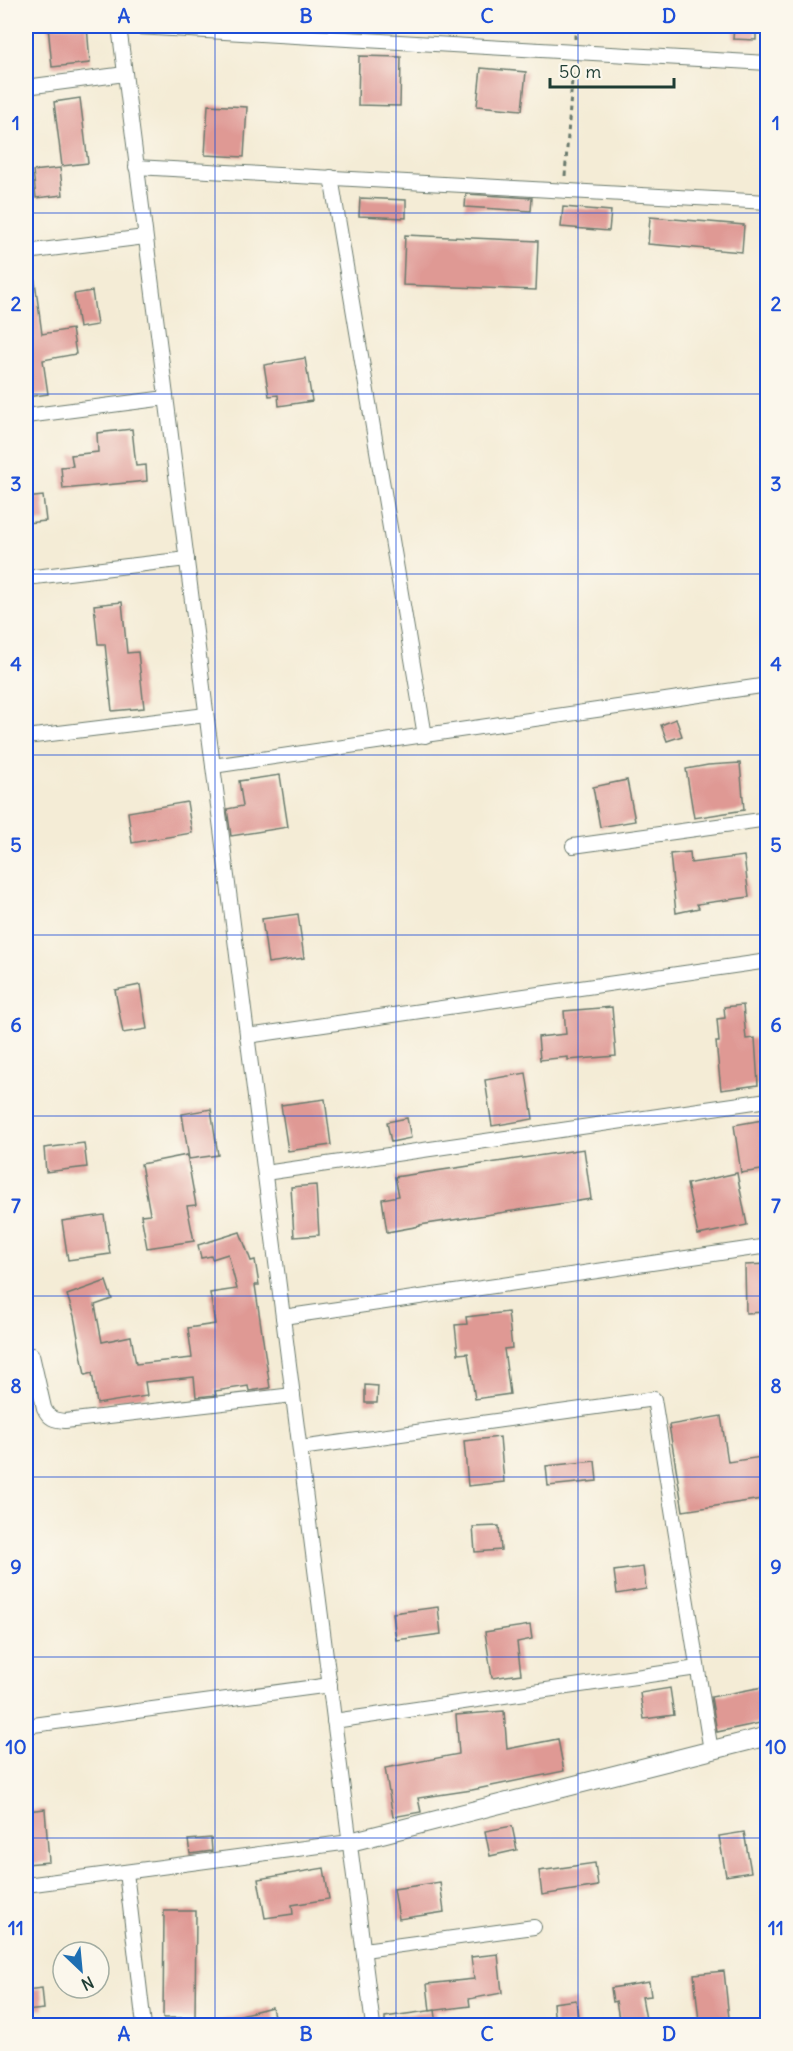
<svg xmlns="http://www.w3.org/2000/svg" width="793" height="2051" font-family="Delius,sans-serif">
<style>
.building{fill:#df9994}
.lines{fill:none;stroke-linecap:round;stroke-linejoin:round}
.minor-casing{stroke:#6a7a6d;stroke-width:16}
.tertiary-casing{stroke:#6a7a6d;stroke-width:20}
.path{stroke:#6a7a6d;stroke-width:3;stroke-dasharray:4.5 4.5;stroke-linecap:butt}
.minor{stroke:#fff;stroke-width:14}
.tertiary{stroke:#fff;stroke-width:18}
.grid{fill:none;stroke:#1d4ed8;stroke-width:1.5;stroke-opacity:0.55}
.neatline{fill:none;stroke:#1d4ed8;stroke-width:2}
.grid-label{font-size:20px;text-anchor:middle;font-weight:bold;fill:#1d4ed8}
</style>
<rect width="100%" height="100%" fill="#fbf7ec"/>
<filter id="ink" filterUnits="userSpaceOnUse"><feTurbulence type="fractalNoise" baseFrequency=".0167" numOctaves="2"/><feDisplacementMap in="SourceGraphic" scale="12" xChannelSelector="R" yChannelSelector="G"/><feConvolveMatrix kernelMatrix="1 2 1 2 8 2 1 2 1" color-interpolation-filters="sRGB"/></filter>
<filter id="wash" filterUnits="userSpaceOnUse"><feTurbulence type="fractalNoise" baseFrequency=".008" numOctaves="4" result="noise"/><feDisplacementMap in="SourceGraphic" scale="24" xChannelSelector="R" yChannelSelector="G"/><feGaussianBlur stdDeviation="1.35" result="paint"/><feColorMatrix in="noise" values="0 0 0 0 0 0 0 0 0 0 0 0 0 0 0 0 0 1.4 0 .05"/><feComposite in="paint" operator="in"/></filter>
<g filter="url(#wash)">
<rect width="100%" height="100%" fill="#f4ecd6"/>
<g id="blocks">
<!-- building -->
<g class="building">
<polygon points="48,26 87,26 90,63 52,67"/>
<polygon points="734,26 756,26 756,40 733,39"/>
<polygon points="359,56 401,57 400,106 358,105"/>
<polygon points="481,68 526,72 522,110 477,106"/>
<polygon points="80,98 88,163 62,166 54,102"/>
<polygon points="208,105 247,107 244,157 205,155"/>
<polygon points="60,168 63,195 36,198 33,171"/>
<polygon points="466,194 532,198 531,211 465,207"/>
<polygon points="360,198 406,200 406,218 359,216"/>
<polygon points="563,207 611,211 609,231 561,227"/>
<polygon points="650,217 744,225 742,252 648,244"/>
<polygon points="405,235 538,241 536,290 403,285"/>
<polygon points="26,274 34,274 42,334 72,329 76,354 43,360 48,394 26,397"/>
<polygon points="92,291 97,325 79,328 74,294"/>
<polygon points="305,358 312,401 279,406 278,395 269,396 264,365"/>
<polygon points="132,429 136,466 146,465 147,481 63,489 61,467 73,466 71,455 98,452 97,433"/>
<polygon points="43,496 46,521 26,523 26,498"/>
<polygon points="122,602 127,653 138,652 144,708 112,711 105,644 98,644 94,605"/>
<polygon points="676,719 682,736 667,741 661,725"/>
<polygon points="740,763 744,810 694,818 686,769 708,765"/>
<polygon points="280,775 288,827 231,836 227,809 243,806 239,781"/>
<polygon points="627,780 635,821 600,827 593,787"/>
<polygon points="187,802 192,833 132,843 128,812"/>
<polygon points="690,852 691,863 744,856 749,897 697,904 699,908 676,913 670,854"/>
<polygon points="298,914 304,958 268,963 262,919"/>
<polygon points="140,985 147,1029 123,1033 115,990"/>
<polygon points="743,1005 746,1039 755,1038 758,1085 721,1090 716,1042 719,1042 717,1019 725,1018 724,1007"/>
<polygon points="612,1007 616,1056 568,1060 568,1057 540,1060 538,1037 566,1034 564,1011"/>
<polygon points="526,1073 533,1119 492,1126 485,1080"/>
<polygon points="325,1099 331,1145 288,1151 281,1105"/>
<polygon points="211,1109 218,1155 189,1159 182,1114"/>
<polygon points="407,1118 411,1138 391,1142 387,1122"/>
<polygon points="768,1119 768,1169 741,1173 734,1125"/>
<polygon points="84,1143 87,1167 46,1172 44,1148"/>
<polygon points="584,1149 591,1199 420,1225 420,1226 387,1232 382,1199 399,1196 395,1177"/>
<polygon points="187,1155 196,1205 187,1206 194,1241 147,1248 141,1215 150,1214 141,1164"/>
<polygon points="737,1173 747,1225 698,1235 687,1184"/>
<polygon points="316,1185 319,1235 294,1237 291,1187"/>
<polygon points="104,1215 110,1254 68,1260 62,1221"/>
<polygon points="240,1232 251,1261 255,1260 259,1285 255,1285 270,1388 249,1391 248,1386 215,1391 216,1395 196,1397 194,1377 145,1382 147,1396 97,1404 92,1373 85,1375 74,1316 67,1295 106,1281 112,1299 95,1305 102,1342 131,1336 136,1364 192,1358 188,1328 215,1324 210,1293 237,1289 228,1254 212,1259 211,1256 201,1258 198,1245"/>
<polygon points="768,1264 768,1312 746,1313 745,1265"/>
<polygon points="508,1312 512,1348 504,1349 510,1394 475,1399 468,1353 458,1354 455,1325 467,1324 466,1317"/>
<polygon points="365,1385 378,1386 377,1403 365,1403"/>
<polygon points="721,1416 728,1462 768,1456 768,1498 683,1511 669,1425"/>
<polygon points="500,1437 504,1482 468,1486 464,1441"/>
<polygon points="595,1461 597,1481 548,1486 546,1466"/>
<polygon points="499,1526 501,1550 475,1552 473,1527"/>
<polygon points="643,1567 646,1589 617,1594 614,1571"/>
<polygon points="438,1607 441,1634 396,1640 393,1613"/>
<polygon points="530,1625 532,1639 517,1642 521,1674 492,1678 485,1632"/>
<polygon points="768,1686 768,1701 761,1702 765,1722 717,1732 711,1697"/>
<polygon points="670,1688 674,1715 644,1719 640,1693"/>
<polygon points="504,1711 507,1749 558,1739 564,1771 472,1790 418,1798 421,1812 393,1817 385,1768 459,1754 456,1715"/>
<polygon points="45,1809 49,1862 26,1864 26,1811"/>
<polygon points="512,1826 517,1850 490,1856 485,1831"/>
<polygon points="744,1832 751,1872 726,1876 719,1836"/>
<polygon points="211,1838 212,1851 190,1854 188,1840"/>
<polygon points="595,1863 598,1886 542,1895 539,1871"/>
<polygon points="324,1868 329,1899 292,1905 293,1914 265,1918 258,1879"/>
<polygon points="440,1882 444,1912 399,1919 394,1889"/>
<polygon points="164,1911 196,1911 195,2018 163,2018"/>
<polygon points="498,1954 502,1993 469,1999 470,2006 430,2011 427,1984 474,1979 471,1957"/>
<polygon points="724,1971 729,2018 699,2021 694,1974"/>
<polygon points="649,1982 651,1996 642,1997 647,2025 620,2025 616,2001 613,2002 611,1988"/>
<polygon points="42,1988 44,2009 26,2011 26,1990"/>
<polygon points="576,2000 579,2025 555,2025 553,2003"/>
<polygon points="272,2007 276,2025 218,2025 217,2021"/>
<polygon points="435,2010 437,2025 385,2025 385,2017"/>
</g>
</g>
</g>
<g filter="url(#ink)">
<use href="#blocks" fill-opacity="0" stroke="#6a7a6d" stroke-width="1.5"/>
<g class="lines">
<defs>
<g id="minor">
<polyline points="119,26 373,2026"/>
<polyline points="120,26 768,63"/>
<polyline points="26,87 125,74"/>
<polyline points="136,167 768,202"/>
<polyline points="331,177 425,736"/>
<polyline points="26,252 145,237"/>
<polyline points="26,416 166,398"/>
<polyline points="26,578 187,559"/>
<polyline points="26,737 206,715"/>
<polyline points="213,766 768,685"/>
<polyline points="573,846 768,819"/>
<polyline points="247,1036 768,961"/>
<polyline points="265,1173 768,1100"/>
<polyline points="283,1317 768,1246"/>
<path d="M32,1355L44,1408C49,1419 54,1420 65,1421L293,1395"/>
<polyline points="300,1448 654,1399 711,1751"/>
<polyline points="334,1721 697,1668"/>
<polyline points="26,1726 330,1685"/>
<polyline points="126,1872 144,2026"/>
<polyline points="26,1885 350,1842"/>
<polyline points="364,1950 534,1927"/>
</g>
<polyline id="tertiary" points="350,1842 768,1736"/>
</defs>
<!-- minor casing -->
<use href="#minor" class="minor-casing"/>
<!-- tertiary casing -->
<use href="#tertiary" class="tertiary-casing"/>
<!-- path -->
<g class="path">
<polyline points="575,39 575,26"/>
<polyline points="565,176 573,66"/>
</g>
<!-- minor -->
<use href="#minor" class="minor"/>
<!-- tertiary -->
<use href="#tertiary" class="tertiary"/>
</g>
</g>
<!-- grid -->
<path class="grid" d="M215,26V2026M396,26V2026M578,26V2026M26,213H768M26,394H768M26,574H768M26,755H768M26,935H768M26,1116H768M26,1296H768M26,1477H768M26,1657H768M26,1838H768"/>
<!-- margin -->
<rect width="793" height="2051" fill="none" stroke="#fbf7ec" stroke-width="66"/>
<!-- north arrow -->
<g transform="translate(81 1970) rotate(154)"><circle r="28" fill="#fbf7ec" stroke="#a3ada2" stroke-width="1.5"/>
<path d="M0-4.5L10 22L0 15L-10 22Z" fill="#1f6fb2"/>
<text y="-9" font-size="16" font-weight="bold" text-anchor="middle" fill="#1f3d34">N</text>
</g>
<!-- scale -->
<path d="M550 78v9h124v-9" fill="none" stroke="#1f3d34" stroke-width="3"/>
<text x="559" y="78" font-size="18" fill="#1f3d34" stroke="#fbf7ec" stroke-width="4.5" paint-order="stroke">50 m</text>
<rect x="33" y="33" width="727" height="1985" class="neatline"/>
<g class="grid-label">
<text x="124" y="23">A</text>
<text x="306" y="23">B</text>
<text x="487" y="23">C</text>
<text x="669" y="23">D</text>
<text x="16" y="130">1</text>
<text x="776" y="130">1</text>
<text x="16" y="311">2</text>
<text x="776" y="311">2</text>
<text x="16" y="491">3</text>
<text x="776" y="491">3</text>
<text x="16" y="671">4</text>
<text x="776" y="671">4</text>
<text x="16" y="852">5</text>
<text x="776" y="852">5</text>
<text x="16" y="1032">6</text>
<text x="776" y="1032">6</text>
<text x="16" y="1213">7</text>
<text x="776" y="1213">7</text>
<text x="16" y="1393">8</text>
<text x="776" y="1393">8</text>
<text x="16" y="1574">9</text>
<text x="776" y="1574">9</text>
<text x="16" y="1754">10</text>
<text x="776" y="1754">10</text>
<text x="16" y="1935">11</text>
<text x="776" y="1935">11</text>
<text x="124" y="2041">A</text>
<text x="306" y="2041">B</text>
<text x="487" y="2041">C</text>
<text x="669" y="2041">D</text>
</g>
</svg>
